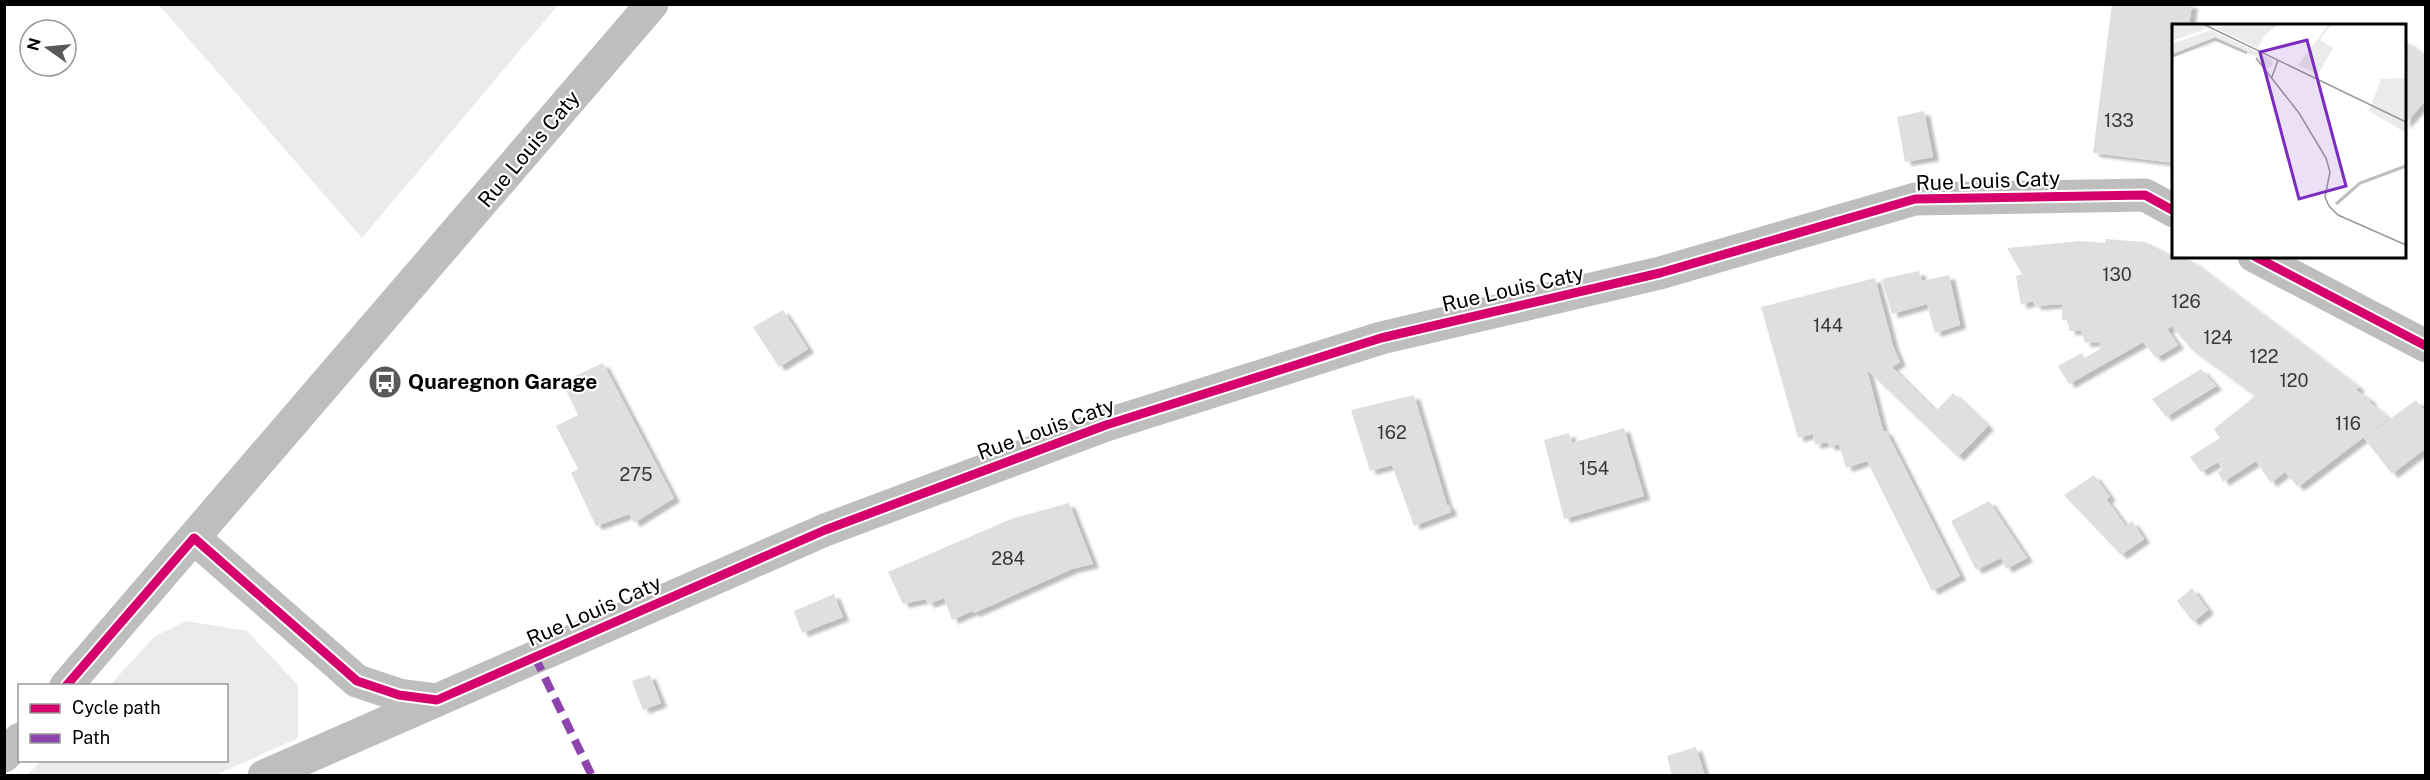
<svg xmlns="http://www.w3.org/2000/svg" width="2430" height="780" font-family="'Public Sans',sans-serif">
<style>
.green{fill:#ebebeb}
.building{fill:#dfdfdf;filter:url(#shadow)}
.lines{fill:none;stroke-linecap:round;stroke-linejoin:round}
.minor{stroke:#bebebe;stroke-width:33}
.major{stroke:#bebebe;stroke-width:33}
.quiet{stroke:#8e44ad;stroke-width:8;stroke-dasharray:15 8;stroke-linecap:butt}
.cycleway-casing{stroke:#fff;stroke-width:13}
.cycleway{stroke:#d6006c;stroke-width:9}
.labels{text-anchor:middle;stroke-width:4.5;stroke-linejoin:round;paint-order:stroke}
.number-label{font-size:18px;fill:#383838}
.street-label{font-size:21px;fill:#000;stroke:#fff}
.poi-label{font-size:21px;font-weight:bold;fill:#000;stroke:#fff;text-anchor:start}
.inset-river{fill:none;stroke:#bebebe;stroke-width:3}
.inset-road{fill:none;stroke:#999;stroke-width:1.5}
.view{fill:#7b2cbf;fill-opacity:0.15;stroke:#7b2cbf;stroke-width:3}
.inset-edge{fill:none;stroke:#000;stroke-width:3}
</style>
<defs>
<filter id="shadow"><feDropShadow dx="6" dy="4" stdDeviation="1.5" flood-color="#0004"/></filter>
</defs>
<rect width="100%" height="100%" fill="#fff"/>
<!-- green -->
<g class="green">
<polygon points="159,5 558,5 362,238"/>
<polygon points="186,621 247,631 298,685 298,738 216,775 27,775 41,761 226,760 226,686 110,685 155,636"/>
</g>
<!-- building -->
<g class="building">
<polygon points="2112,4 2192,4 2189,26 2174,26 2174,163 2093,153"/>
<polygon points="2404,40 2426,56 2426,100 2404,125 2404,67 2408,63 2404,60"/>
<polygon points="1924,111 1933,157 1905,162 1897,117"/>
<polygon points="2106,239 2145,242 2174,256 2192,261 2359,387 2356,390 2371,400 2369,402 2389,418 2298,487 2285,472 2271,483 2256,461 2223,482 2218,472 2222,470 2218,462 2201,472 2190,457 2220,438 2214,429 2255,396 2191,349 2172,326 2167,329 2178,345 2156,358 2143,342 2069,384 2058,366 2082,353 2085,358 2101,348 2099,342 2085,343 2081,331 2069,331 2069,320 2062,320 2062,304 2035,306 2033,301 2021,305 2016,276 2022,274 2007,248 2080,241 2105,243"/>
<polygon points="1919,271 1922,281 1949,275 1960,325 1935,333 1927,304 1892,314 1882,279"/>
<polygon points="1875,278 1893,346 1900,362 1892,367 1936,411 1953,393 1988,426 1958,457 1867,370 1883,431 1886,431 1960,576 1932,591 1867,461 1846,468 1839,444 1830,447 1827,442 1815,445 1813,434 1798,438 1761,307"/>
<polygon points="783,310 808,349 779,367 753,327"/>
<polygon points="603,363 674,498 634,523 629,514 596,526 571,473 578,469 556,426 578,415 562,382"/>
<polygon points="2201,369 2216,386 2166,417 2152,399"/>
<polygon points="1414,395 1447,505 1449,505 1451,512 1414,526 1392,465 1370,471 1351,410"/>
<polygon points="2416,400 2426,413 2426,448 2392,474 2364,438"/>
<polygon points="1624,428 1644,496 1564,519 1544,440 1569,433 1572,443"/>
<polygon points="2094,475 2110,497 2106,499 2126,526 2132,521 2144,539 2121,555 2064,495"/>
<polygon points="1989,501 2027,558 2006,569 2001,558 1976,570 1951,521"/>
<polygon points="1069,503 1093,564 1072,569 974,613 972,611 952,620 944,598 928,604 926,599 903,604 888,572 1011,519"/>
<polygon points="2192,588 2208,610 2193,622 2177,601"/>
<polygon points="834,594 843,617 802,633 794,611"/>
<polygon points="650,675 661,703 643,710 632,681"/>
<polygon points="1696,747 1705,776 1672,776 1667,756"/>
</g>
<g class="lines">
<!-- minor -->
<g class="minor">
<polyline points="2254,256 2426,346"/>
<polyline points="194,538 357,681 399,695 437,700"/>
<polyline points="264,776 825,530 1106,425 1381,338 1660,273 1915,199 2145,195 2174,211"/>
</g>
<!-- major -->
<g class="major">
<polyline points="66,686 652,4"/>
<polyline points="4,756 20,739"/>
</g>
<!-- quiet -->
<polyline class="quiet" points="535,657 592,776"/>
<defs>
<g id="cycleway">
<polyline points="2254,256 2426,346"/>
<polyline points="66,686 194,538 357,681 399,695 437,700 825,530 1106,425 1381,338 1660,273 1915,199 2145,195 2174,211"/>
</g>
</defs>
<!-- cycleway casing -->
<use href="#cycleway" class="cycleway-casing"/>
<!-- cycleway -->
<use href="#cycleway" class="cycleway"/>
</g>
<!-- icons -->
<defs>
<symbol id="bus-disc" viewBox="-11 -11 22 22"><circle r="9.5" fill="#595959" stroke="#fff"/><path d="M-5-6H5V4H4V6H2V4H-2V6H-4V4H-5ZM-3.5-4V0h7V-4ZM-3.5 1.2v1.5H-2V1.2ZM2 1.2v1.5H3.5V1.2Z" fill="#fff"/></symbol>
</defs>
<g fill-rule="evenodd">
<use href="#bus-disc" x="366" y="363" width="38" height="38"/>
</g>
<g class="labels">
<!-- number labels -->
<g class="number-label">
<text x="2119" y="127">133</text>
<text x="2117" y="281">130</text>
<text x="2186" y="308">126</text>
<text x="1828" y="332">144</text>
<text x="2218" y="344">124</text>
<text x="2264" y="363">122</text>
<text x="2294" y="387">120</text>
<text x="2348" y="430">116</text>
<text x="1392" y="439">162</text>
<text x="1594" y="475">154</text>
<text x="636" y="481">275</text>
<text x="1008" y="565">284</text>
</g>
<!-- street labels -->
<g class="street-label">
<text transform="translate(529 149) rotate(-50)" y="7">Rue Louis Caty</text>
<text transform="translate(1988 181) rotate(-2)" y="7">Rue Louis Caty</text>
<text transform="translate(1513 289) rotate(-13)" y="7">Rue Louis Caty</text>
<text transform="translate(1046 429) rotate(-20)" y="7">Rue Louis Caty</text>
<text transform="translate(594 611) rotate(-24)" y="7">Rue Louis Caty</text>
</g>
<!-- poi labels -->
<g class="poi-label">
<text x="408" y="389">Quaregnon Garage</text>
</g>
</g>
<!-- overview -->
<g transform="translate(2172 24)">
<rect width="234" height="234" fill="#fff"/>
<path d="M0,0H28L36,4L0,17ZM55,0H107L94,10L85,24L44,4ZM157,0H160L148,16L161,24L146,51L126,41ZM39,6L99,35L101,41L95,46L85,33L47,18L0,34V20ZM234,54V109L197,87L209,55Z" fill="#ebebeb"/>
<path class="inset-river" d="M0,32L43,15L75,29M164,180L188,159L234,142"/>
<path class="inset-road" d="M31,0L234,98M84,34L127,89L154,134L158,148L153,173L157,182L166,191L234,221M100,53L106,36"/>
<path class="view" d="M135,16L174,162L127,175L88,28Z"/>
<rect width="234" height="234" class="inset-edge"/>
</g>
<!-- border -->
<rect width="2430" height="780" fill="none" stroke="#000000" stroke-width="12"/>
<!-- legend -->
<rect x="18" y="684" width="210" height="78" fill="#ffffff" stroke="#999999" stroke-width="1.5"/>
<rect x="30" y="704" width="30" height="9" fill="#d6006c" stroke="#999999" stroke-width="1.5"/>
<text x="72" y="714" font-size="18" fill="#000000">Cycle path</text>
<rect x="30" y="734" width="30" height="9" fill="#8e44ad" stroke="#999999" stroke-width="1.5"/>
<text x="72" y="744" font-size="18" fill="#000000">Path</text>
<!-- north arrow -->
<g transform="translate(48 48) rotate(285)"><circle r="28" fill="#ffffff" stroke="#999999" stroke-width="1.5"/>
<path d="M0-4.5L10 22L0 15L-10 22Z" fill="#595959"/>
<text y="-9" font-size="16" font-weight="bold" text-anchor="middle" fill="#000000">N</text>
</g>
</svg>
